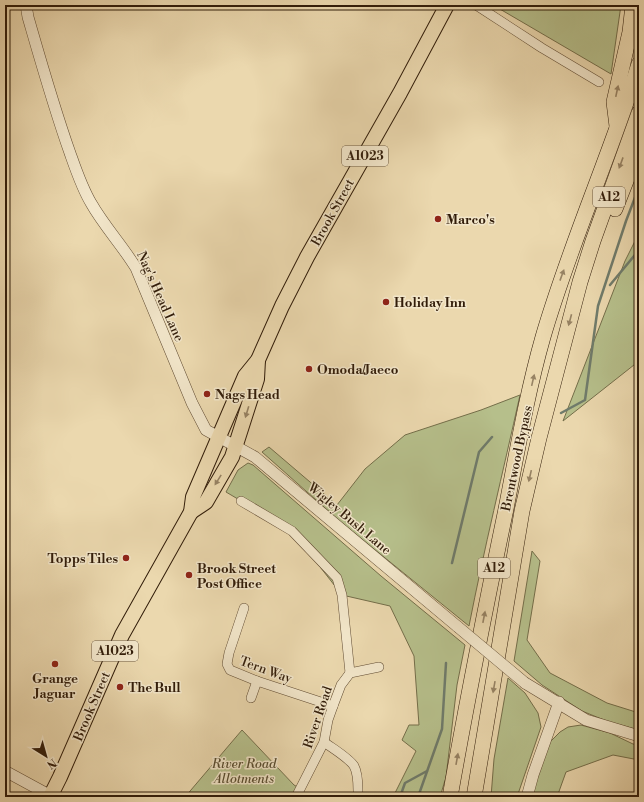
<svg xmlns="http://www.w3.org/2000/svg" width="644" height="802" font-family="'Libre Bodoni',serif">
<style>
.green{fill:#b6bf8b;stroke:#746e4a}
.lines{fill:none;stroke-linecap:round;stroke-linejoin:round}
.stream{stroke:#6f7b6b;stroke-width:2.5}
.minor-casing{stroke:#604b32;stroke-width:10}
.tertiary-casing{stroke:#604b32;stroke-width:12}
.primary-casing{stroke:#311c09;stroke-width:16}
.trunk-casing{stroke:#311c09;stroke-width:16}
.minor{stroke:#f2e6ca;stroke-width:9}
.tertiary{stroke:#f2e6ca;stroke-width:11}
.primary{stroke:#ebd8ae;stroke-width:14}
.trunk{stroke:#ebd8ae;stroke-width:15}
.tertiary-bridge-casing{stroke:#604b32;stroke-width:12;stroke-linecap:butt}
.tertiary-bridge{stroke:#f2e6ca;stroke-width:11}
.oneway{fill:#978364}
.poi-dot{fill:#8f2418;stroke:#f2e6ca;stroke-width:1.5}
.labels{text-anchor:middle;stroke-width:3;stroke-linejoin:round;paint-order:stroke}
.shield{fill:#f2e6ca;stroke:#6b5943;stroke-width:1}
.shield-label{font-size:12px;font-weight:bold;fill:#311c09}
.street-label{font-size:13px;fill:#311c09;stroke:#f2e6ca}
.poi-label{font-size:13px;font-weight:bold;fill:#311c09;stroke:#f2e6ca;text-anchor:start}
.park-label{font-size:13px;font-style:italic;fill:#594d30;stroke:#f2e6ca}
</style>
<rect width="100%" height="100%" fill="#ebd8ae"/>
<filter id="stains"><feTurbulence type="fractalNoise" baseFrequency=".005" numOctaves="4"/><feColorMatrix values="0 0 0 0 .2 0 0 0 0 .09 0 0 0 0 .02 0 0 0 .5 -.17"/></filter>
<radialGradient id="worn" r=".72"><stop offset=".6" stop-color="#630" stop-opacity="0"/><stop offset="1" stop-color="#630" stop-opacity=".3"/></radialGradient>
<!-- green -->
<g class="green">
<polygon points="493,5 621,5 611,74"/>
<polygon points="639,233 639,361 563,421 625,261"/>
<path d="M520,395C503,472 484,549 469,626L342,523L262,452L269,447L337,505L365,469L405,435L481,410Z"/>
<polygon points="248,463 253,465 381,576 465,645 457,685 446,777 440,797 393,797 416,751 402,740 409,725 419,725 414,656 390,606 342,595 292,531 226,492 238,470"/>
<polygon points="532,551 540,561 527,640 550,673 607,703 639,713 639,730 609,722 582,711 542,685 514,661"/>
<polygon points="508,678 525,693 538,713 541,727 517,797 491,797 494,759"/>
<polygon points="581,725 610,733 633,744 639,745 639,760 613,755 566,772 557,797 531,797 549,743 560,732 568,727"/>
<polygon points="242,730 294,785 301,789 307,797 185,797"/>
</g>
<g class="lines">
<!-- stream -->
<g class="stream">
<polyline points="610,285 639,250"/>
<polyline points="561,413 585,400 598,306 626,221 639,187"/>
<polyline points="452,563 479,452 492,437"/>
<polyline points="400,797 405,783 427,771"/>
<polyline points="418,797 442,729 446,663"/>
</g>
<defs>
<g id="minor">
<polyline points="476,5 542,48 599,82"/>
<polyline points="241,501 292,531 337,578 342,595 350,673"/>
<polyline points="244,608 229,653 227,664 230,670 257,681 333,706"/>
<polyline points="251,698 257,681"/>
<path d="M324,742C332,748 349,758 354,766C358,773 358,783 358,791"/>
<polyline points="296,797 324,742 328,720 333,706 341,685 350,673 379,667"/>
</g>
<g id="tertiary">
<path d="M26,5L28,17C41,62 54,108 70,153C76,170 82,188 91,203C104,226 122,245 136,268L192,403L206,430L255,457L458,627"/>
<polyline points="525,683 586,720 639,736"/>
<polyline points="5,771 51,796"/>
<polyline points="527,797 533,775 559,702"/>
</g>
<g id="primary">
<polyline points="191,512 206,502 232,457 257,379 258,360"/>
<polyline points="50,797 60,777 122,635 191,512 193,497 245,376 258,360 282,306 307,257 400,93 447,5"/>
</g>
<g id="trunk">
<polyline points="617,126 614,102 630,32 633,5"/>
<polyline points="615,209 639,148"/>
<path d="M450,797C467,701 486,605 506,509C517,452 527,393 543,337C570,244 610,156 639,64"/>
<polyline points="474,797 522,511 539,438 580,282 593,241 639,113"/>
</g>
</defs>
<!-- minor casing -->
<use href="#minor" class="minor-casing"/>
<!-- tertiary casing -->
<use href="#tertiary" class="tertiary-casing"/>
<!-- primary casing -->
<use href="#primary" class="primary-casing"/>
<!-- trunk casing -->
<use href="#trunk" class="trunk-casing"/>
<!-- minor -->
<use href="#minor" class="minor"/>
<!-- tertiary -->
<use href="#tertiary" class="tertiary"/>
<!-- primary -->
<use href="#primary" class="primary"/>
<!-- trunk -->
<use href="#trunk" class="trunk"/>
<defs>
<polyline id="tertiary-bridge" points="458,627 525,683"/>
</defs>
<!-- tertiary-bridge casing -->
<use href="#tertiary-bridge" class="tertiary-bridge-casing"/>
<!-- tertiary-bridge -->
<use href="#tertiary-bridge" class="tertiary-bridge"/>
</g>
<!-- one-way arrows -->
<defs><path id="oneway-solid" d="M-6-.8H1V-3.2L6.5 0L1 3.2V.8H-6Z"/></defs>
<g class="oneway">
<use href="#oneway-solid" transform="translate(617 91) rotate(-78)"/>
<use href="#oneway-solid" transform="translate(621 163) rotate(110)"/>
<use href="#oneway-solid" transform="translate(562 275) rotate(-70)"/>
<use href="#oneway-solid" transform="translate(570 320) rotate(105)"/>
<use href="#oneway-solid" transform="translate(533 380) rotate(-77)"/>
<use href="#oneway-solid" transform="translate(247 412) rotate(107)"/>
<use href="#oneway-solid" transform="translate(530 476) rotate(103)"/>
<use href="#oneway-solid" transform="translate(218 480) rotate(122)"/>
<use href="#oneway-solid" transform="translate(484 617) rotate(-79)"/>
<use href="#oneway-solid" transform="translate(494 687) rotate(100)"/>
<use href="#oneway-solid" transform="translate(457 759) rotate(-80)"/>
</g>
<!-- markers -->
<g class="poi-dot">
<circle cx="438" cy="219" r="4"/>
<circle cx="386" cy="302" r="4"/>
<circle cx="309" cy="369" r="4"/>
<circle cx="207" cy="394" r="4"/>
<circle cx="126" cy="558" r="4"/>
<circle cx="189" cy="575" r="4"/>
<circle cx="55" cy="664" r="4"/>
<circle cx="120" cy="687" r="4"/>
</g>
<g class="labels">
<!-- shield labels -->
<g class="shield">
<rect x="342" y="146" width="46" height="20" rx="3"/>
<rect x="593" y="187" width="32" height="20" rx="3"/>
<rect x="478" y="558" width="32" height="20" rx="3"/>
<rect x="92" y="641" width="46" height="20" rx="3"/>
</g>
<g class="shield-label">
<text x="365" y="160">A1023</text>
<text x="609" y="201">A12</text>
<text x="494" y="572">A12</text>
<text x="115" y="655">A1023</text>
</g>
<!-- street labels -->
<g class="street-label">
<text transform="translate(332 212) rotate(-61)" y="5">Brook Street</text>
<text transform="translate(161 296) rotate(66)" y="5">Nag's Head Lane</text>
<text transform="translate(516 458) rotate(-78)" y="5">Brentwood Bypass</text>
<text transform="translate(350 518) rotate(40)" y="5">Wigley Bush Lane</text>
<text transform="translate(266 669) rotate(20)" y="5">Tern Way</text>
<text transform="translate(91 706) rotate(-67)" y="5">Brook Street</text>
<text transform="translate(317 717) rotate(-71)" y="5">River Road</text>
</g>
<!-- poi labels -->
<g class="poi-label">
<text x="446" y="224">Marco's</text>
<text x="394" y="307">Holiday Inn</text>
<text x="317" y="374">Omoda/Jaeco</text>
<text x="215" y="399">Nags Head</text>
<text x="118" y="563" text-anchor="end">Topps Tiles</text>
<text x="197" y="573">Brook Street<tspan x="197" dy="15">Post Office</tspan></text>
<text x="55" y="683" text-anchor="middle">Grange<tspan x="55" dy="15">Jaguar</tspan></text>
<text x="128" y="692">The Bull</text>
</g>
<!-- park labels -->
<g class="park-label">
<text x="244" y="768">River Road<tspan x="244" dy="15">Allotments</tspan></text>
</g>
</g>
<!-- margin -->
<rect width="644" height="802" fill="none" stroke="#ebd8ae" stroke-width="20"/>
<rect x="6" y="6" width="632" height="790" fill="none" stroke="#311c09" stroke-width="2"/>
<rect x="10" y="10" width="624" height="782" fill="none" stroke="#311c09"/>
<!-- north arrow -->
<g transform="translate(46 756) rotate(143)" stroke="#f2e6ca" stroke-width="3" paint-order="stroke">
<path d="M0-3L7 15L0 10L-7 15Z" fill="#311c09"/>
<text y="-6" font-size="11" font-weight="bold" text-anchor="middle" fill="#311c09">N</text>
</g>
<rect width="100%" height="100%" filter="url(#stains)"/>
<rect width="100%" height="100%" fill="url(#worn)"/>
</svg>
